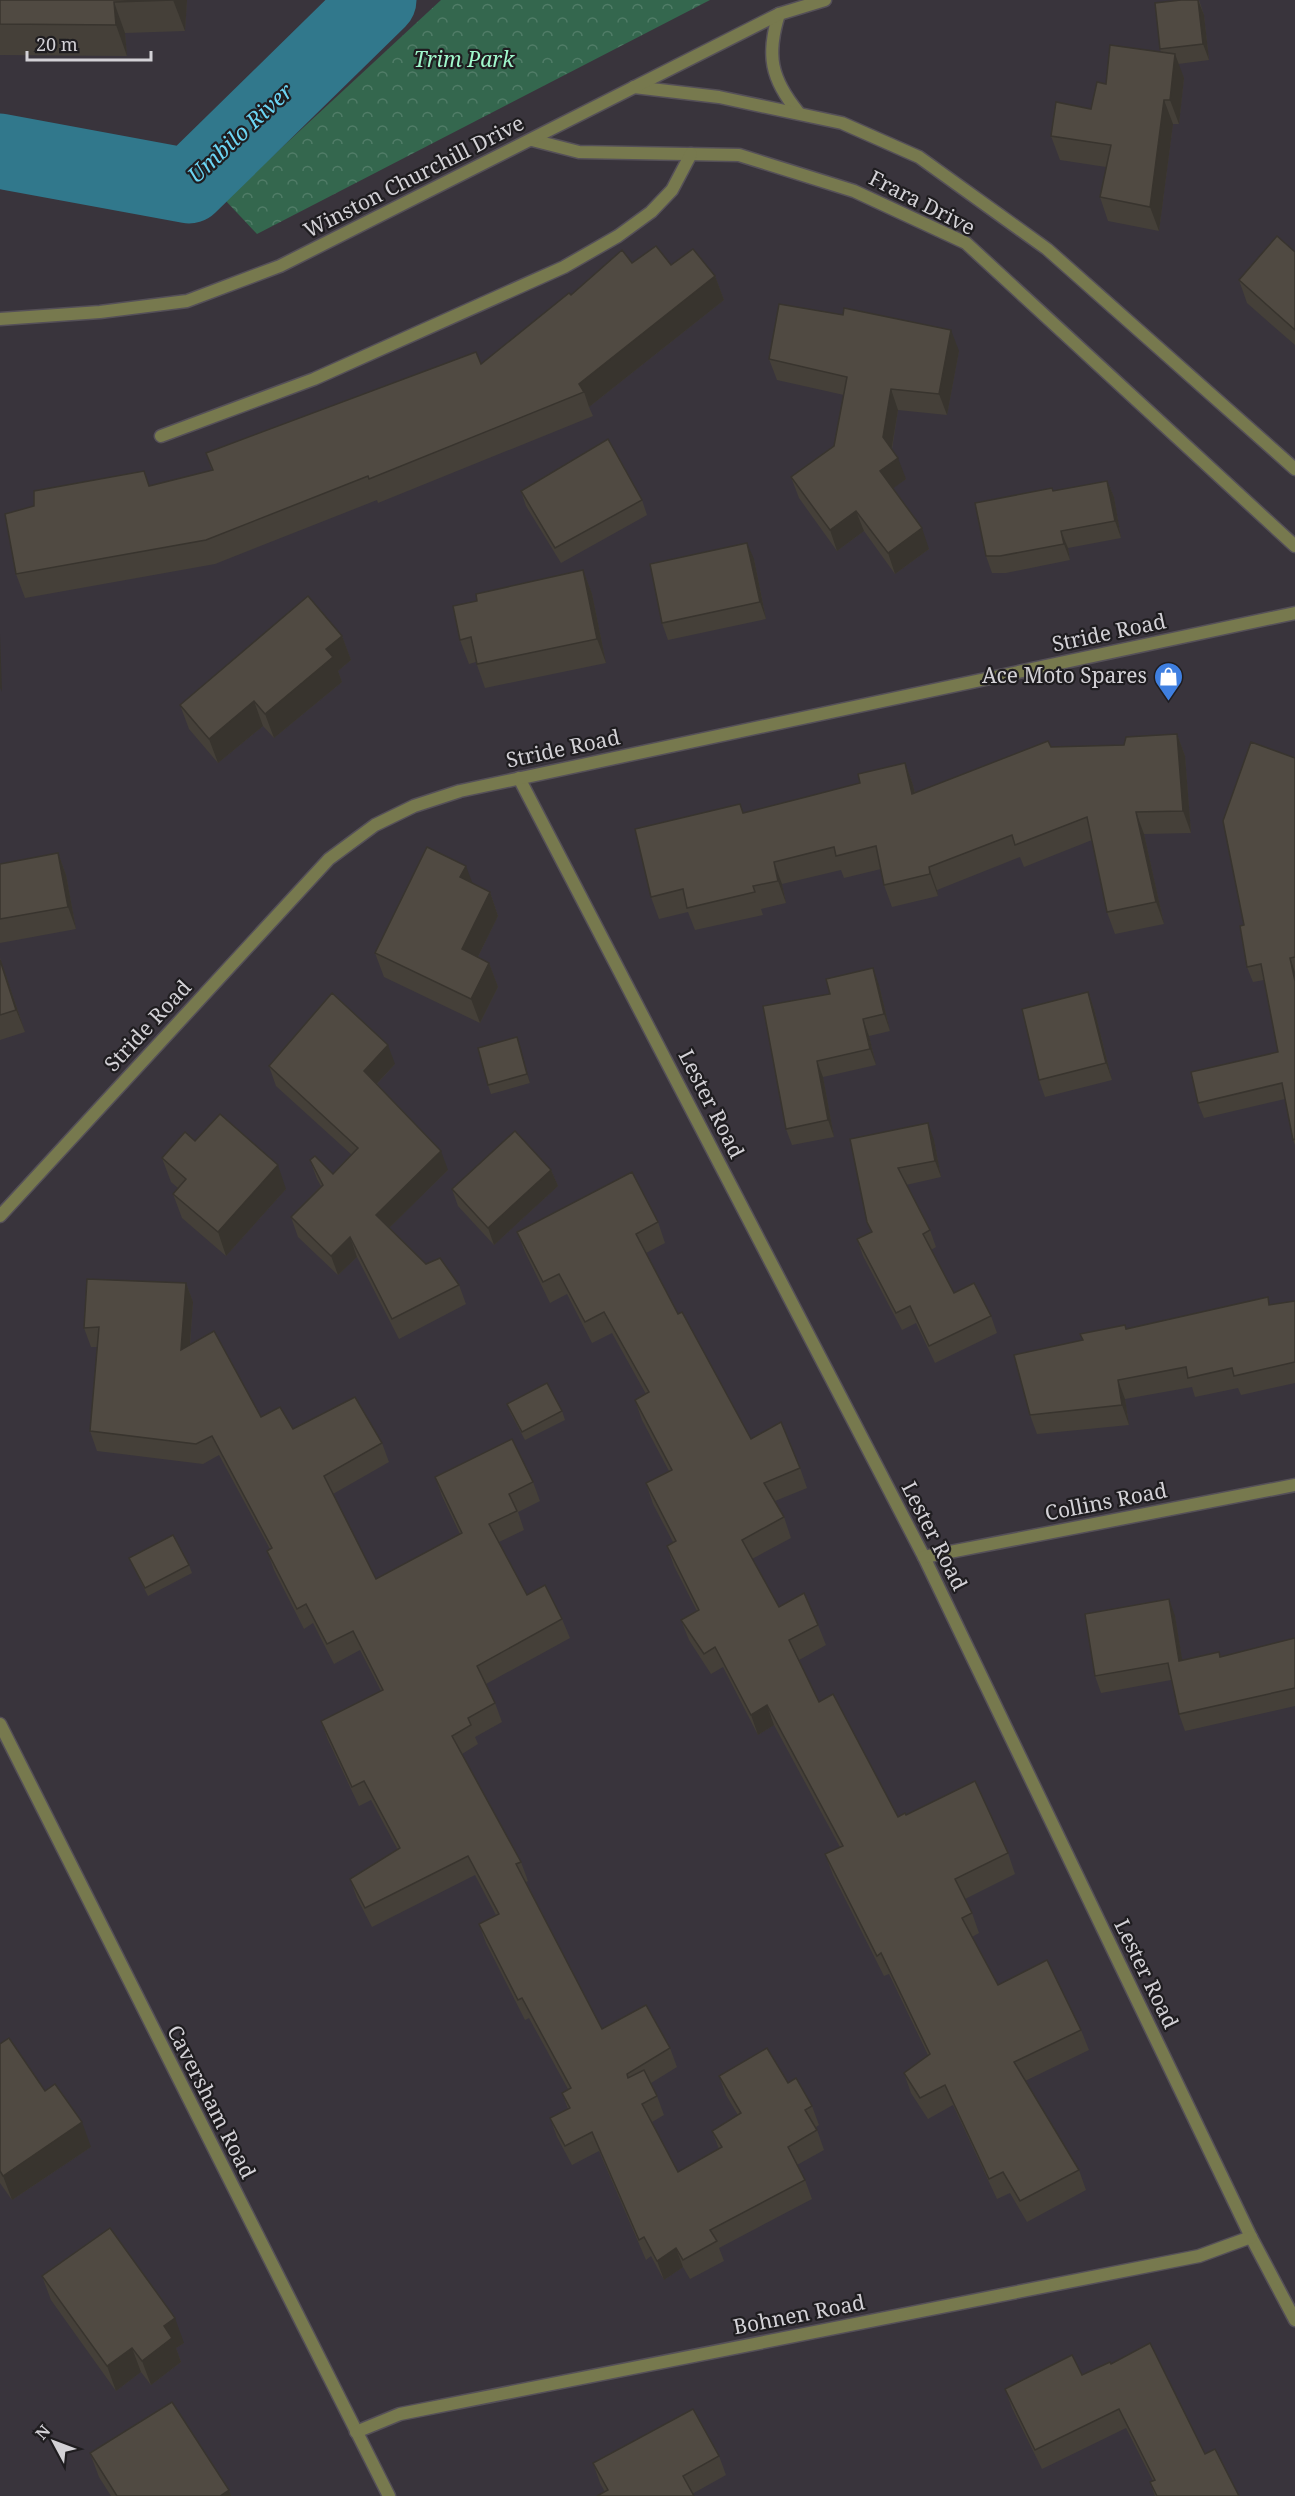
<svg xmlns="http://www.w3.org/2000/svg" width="1295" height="2496" font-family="'Noto Serif',serif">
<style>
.park{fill:url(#park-crowns)}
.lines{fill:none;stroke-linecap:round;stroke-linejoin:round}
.river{stroke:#31788c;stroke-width:75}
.minor-casing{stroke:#555058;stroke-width:15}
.minor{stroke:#77794e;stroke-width:12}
.wall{fill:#454039}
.shaded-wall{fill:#38342e}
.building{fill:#504a42;stroke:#38342e;stroke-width:1.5}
.labels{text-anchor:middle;stroke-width:4.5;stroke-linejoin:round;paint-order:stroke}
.park-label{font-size:21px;font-style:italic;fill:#a1f9cc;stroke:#1f1d20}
.street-label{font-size:21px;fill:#d3d1d6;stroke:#1f1d20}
.poi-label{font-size:21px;fill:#d3d1d6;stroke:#1f1d20;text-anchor:end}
.water-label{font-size:22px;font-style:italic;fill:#6cd5f4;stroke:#1f1d20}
</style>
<defs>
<pattern id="park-crowns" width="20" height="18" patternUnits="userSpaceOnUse" patternTransform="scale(1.5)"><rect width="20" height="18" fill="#34674e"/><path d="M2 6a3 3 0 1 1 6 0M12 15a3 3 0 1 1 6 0" fill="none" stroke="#507c67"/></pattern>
</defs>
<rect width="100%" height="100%" fill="#39343c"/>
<!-- park -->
<polygon class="park" points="441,0 710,0 257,234 225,200"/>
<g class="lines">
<!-- river -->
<polyline class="river" points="0,151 189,186 379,0"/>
<defs>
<g id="minor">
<path d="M779,14C766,55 771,79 798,112"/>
<polyline points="634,87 719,97 842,123 919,157 1047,249 1295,469"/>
<polyline points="532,140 579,152 739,155 854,191 966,243 1295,546"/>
<polyline points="0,319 100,312 187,301 280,266 779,14 825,0"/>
<polyline points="161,436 314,379 564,267 618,236 651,212 672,190 691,154"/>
<polyline points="519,778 924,1557 1251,2237 1295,2320"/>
<polyline points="0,1216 329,859 375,825 414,806 460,791 1295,613"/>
<polyline points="924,1557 1295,1485"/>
<polyline points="0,1724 389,2496"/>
<polyline points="356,2432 400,2414 1199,2256 1251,2237"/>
</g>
</defs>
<!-- minor casing -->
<use href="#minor" class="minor-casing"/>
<!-- minor -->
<use href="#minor" class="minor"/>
</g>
<!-- wall -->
<g class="wall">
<polygon points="0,0 187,0 185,31 125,33 127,56 0,55"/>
<polygon points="1181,0 1199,0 1204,15 1209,60 1178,64 1184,78 1179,124 1173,124 1159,231 1108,221 1100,197 1106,167 1060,160 1051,136 1091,109 1106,84 1161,52 1160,49"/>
<polygon points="1295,252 1295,345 1247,303 1239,280"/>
<polygon points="632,263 671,265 715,276 724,300 589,407 593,416 378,503 377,500 215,564 25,598 16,574 212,471 206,453 481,364 571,295"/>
<polygon points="959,351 947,415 898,410 892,449 906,479 893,488 929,549 895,574 864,531 837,551 799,498 791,477 834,446 844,395 777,380 769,359"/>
<polygon points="1107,481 1114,497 1121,538 1068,548 1070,560 1006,573 992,573 986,556 1052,488 1053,491"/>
<polygon points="521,491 642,500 647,515 561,563 526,506"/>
<polygon points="754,559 766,619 668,640 662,623"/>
<polygon points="583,570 592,594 606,663 485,688 476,662 469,664 460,640 477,601"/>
<polygon points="342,636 351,660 338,671 342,682 274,738 263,726 218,763 189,729 180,705"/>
<polygon points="1177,734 1185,756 1191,833 1144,834 1164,924 1115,934 1107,912 1092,840 1024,867 1020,857 937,890 938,896 892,907 884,885 881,869 844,878 841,870 782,884 786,903 761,909 763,915 695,930 688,912 659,919 651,897 740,804 743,813 806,797 860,783 905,763 913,785 915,793 1051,747 1124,745"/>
<polygon points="1295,758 1295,1145 1293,1140 1285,1099 1204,1118 1198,1103 1278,1052 1264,980 1253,982 1247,967 1244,925"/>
<polygon points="58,853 66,875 76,929 0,943 0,864"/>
<polygon points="472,883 490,892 498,916 478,957 489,963 498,987 480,1023 384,977 375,953"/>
<polygon points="0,958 25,1032 0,1040"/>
<polygon points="879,985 890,1031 869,1036 876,1065 823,1077 834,1137 792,1145 786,1129 763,1006"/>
<polygon points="1088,992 1094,1009 1112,1080 1045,1097 1039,1080"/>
<polygon points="517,1037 530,1083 491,1094 488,1085"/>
<polygon points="395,1064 377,1084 448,1170 389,1228 426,1264 459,1285 466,1304 399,1339 357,1257 338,1275 298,1237 291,1217 321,1186 317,1179 310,1160 333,1174 352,1155 276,1086 269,1066"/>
<polygon points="850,1139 934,1140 941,1177 906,1185 930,1230 936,1247 931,1250 954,1293 991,1316 997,1333 935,1363 916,1323 902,1330 863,1256 857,1239 871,1232 867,1222"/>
<polygon points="195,1141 286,1189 226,1256 182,1218 173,1194 178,1188 171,1182 162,1158"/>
<polygon points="551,1170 558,1186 494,1245 458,1206 452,1189"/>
<polygon points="658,1222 665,1243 646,1253 678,1314 751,1439 800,1468 807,1488 775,1501 784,1517 791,1538 752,1559 779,1607 818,1625 826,1645 799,1660 819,1702 898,1817 906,1815 1008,1853 1015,1874 965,1899 972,1913 979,1933 972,1937 998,1985 1081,2030 1089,2050 1025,2081 1079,2170 1086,2190 1027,2222 1010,2193 997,2199 953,2105 928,2119 911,2093 904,2073 928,2055 889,1974 884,1976 833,1875 825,1854 840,1847 774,1725 758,1735 723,1667 711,1674 689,1640 681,1620 697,1611 674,1566 667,1546 673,1542 653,1504 646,1483 669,1471 642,1420 635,1400 646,1394 612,1333 592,1343 567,1294 550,1303 525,1252 517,1232"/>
<polygon points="186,1283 193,1302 190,1345 261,1417 293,1429 382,1443 389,1462 333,1494 376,1579 460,1534 442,1496 435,1477 533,1482 540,1501 518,1512 524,1530 499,1542 527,1595 562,1619 570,1638 486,1684 495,1703 502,1722 475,1737 478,1744 462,1754 521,1862 528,1881 526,1882 602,2029 670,2048 677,2067 651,2083 657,2096 664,2115 652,2122 678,2172 719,2149 712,2131 738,2115 726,2095 719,2076 788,2083 812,2106 819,2125 816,2127 824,2150 797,2165 805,2180 812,2199 719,2248 724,2261 690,2279 683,2267 664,2280 651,2256 646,2260 599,2151 572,2165 557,2137 550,2118 568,2109 562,2093 568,2089 529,2018 525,2020 486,1943 479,1924 496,1915 475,1875 372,1927 357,1898 350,1879 398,1850 371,1800 359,1806 328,1740 321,1721 381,1691 360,1650 334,1664 313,1623 304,1629 274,1570 267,1551 270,1549 219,1455 203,1464 97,1451 90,1431 97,1347 91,1347 84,1328"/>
<polygon points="1295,1301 1295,1383 1241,1395 1238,1388 1195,1397 1192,1387 1125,1399 1129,1425 1037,1434 1030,1415 1083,1340 1126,1329"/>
<polygon points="507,1404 562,1411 565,1420 525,1440 510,1412"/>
<polygon points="129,1558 189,1565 192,1573 148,1596"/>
<polygon points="1175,1616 1182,1660 1219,1652 1221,1657 1295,1638 1295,1706 1185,1731 1179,1714 1171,1680 1101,1693 1095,1676"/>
<polygon points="0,2044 91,2147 12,2200 0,2183"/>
<polygon points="42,2276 184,2343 176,2348 181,2362 151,2385 141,2372 116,2391 51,2300"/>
<polygon points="1111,2364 1205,2454 1239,2496 1155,2496 1150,2482 1153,2481 1126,2428 1042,2469 1012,2408 1005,2389 1082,2375"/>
<polygon points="90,2453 229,2490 231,2496 111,2496 99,2477"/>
<polygon points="719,2456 726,2475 692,2494 605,2492 600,2483 593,2463"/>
</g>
<!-- shaded-wall -->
<g class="shaded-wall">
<polygon points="173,0 187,0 185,31"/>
<polygon points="1198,0 1204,15 1209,60 1203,44"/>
<polygon points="114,2 125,33 127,56 116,25"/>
<polygon points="1175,54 1184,78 1179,124 1170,100"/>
<polygon points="1164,100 1173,124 1159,231 1150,207"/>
<polygon points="715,276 724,300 589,407 584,392 579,384"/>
<polygon points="951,330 959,351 947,415 939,394"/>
<polygon points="891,389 898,410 890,458 883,437"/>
<polygon points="898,458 906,479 888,492 880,471"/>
<polygon points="1107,481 1114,497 1121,538 1115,521"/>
<polygon points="856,511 864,531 837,551 830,530"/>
<polygon points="922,528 929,549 895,574 888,553"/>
<polygon points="1061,531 1068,548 1070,560 1064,544"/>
<polygon points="747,543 754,559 766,619 760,602"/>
<polygon points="583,570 592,594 606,663 597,639"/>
<polygon points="0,634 2,692 0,687"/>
<polygon points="342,636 351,660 338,671 342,682 274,738 265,714 326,649"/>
<polygon points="254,701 263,726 218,763 209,739"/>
<polygon points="1177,734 1185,756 1191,833 1183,811"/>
<polygon points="905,763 913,785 920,817 912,794"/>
<polygon points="1136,812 1144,834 1164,924 1156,902"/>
<polygon points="58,853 66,875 76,929 68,907"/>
<polygon points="774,862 782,884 786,903 778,881"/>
<polygon points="466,866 475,890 460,877"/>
<polygon points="929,867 937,890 938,896 930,874"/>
<polygon points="490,892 498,916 470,973 462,949"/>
<polygon points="0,958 25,1032 16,1010"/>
<polygon points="1290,958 1295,972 1295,981"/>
<polygon points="489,963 498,987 480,1023 471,999"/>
<polygon points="873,968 879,985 890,1031 884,1014"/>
<polygon points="1088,992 1094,1009 1112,1080 1106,1063"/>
<polygon points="863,1019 869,1036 876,1065 870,1049"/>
<polygon points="517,1037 520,1045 530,1083 527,1074"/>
<polygon points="388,1045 395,1064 371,1090 364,1071"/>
<polygon points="817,1061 823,1077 834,1137 828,1120"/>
<polygon points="928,1123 934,1140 941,1177 935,1161"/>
<polygon points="441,1151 448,1170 383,1234 376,1215"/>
<polygon points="278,1165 286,1189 226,1256 218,1232"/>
<polygon points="551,1170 558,1186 494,1245 488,1228"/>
<polygon points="350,1237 357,1257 338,1275 331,1256"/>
<polygon points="186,1283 193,1302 188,1369 181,1350"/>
<polygon points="1118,1380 1125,1399 1129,1425 1122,1405"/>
<polygon points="1169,1599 1175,1616 1185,1677 1179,1661"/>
<polygon points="767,1705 774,1725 758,1735 751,1715"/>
<polygon points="82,2122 91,2147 12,2200 3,2176"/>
<polygon points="676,2248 683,2267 664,2280 657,2261"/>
<polygon points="175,2318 184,2343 176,2348 181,2362 151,2385 142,2361 164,2326"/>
<polygon points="132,2348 141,2372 116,2391 107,2366"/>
<polygon points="229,2490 231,2496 220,2496"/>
</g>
<!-- building -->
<g class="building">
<polygon points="0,0 173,0 114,2 116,25 0,24"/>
<polygon points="1181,0 1198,0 1203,44 1160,49 1155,3"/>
<polygon points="1110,45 1175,54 1170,100 1164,100 1150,207 1100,197 1111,145 1051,136 1056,102 1091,109 1097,82 1106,84"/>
<polygon points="1277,236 1295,252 1295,330 1239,280"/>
<polygon points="656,246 671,265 693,249 715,276 579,384 584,392 369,479 368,476 206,540 16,574 5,514 34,506 34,491 144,471 149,486 213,470 206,453 476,352 481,364 569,293 571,295 622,250 632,263"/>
<polygon points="779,304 843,315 844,308 951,330 939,394 891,389 883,437 898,458 880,471 922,528 888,553 856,511 830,530 791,477 834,446 847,377 769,359"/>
<polygon points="608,439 642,500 555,548 521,491"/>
<polygon points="1107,481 1115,521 1061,531 1064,544 1000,556 986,556 975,503 1052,488 1053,491"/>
<polygon points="747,543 760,602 662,623 650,564"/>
<polygon points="583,570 597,639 477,664 471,637 460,640 453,606 477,601 476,594"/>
<polygon points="308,596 342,636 326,649 333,657 265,714 254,701 209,739 180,705"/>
<polygon points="1177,734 1183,811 1136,812 1156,902 1107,912 1087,817 1015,845 1012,835 929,867 930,874 884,885 876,846 836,856 834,847 774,862 778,881 753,886 755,892 687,908 683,889 651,897 635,829 740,804 743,813 806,797 860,783 858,774 905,763 912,794 1048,741 1051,747 1124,745 1126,737"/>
<polygon points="1251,742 1295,758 1295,957 1290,958 1295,981 1295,1139 1293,1140 1282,1083 1198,1103 1191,1072 1278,1052 1261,964 1247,967 1240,926 1244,925 1223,821"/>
<polygon points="427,847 466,866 460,877 490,892 462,949 489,963 471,999 375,953"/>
<polygon points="58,853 68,907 0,919 0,864"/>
<polygon points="0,960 16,1010 0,1015"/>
<polygon points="873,968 884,1014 863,1019 870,1049 817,1061 828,1120 786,1129 763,1006 830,994 826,979"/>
<polygon points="1088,992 1106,1063 1039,1080 1022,1009"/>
<polygon points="332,993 388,1045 364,1071 441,1151 376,1215 426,1264 440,1258 459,1285 392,1319 350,1237 331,1256 291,1217 323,1185 310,1160 315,1156 333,1174 358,1148 269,1066"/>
<polygon points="517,1037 527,1074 488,1085 478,1048"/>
<polygon points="220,1114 278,1165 218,1232 173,1194 186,1179 162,1158 185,1132 195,1141"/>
<polygon points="928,1123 935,1161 898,1168 930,1230 923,1234 954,1293 974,1283 991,1316 929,1346 910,1306 896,1313 857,1239 872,1232 867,1222 850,1139"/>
<polygon points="515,1131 551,1170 488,1228 452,1189"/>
<polygon points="632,1172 658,1222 636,1234 678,1314 682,1312 751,1439 781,1422 800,1468 764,1483 784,1517 742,1540 779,1607 804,1593 818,1625 789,1640 819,1702 833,1694 898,1817 905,1813 906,1815 975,1781 992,1818 1008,1853 955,1879 972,1913 962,1918 998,1985 1047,1960 1081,2030 1014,2062 1079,2170 1020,2201 1003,2172 989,2179 945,2085 920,2098 904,2073 930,2054 881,1953 877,1956 825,1854 843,1846 767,1705 751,1715 715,1647 704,1654 681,1620 699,1610 667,1546 676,1541 646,1483 672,1470 635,1400 649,1392 604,1312 585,1322 559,1274 543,1282 517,1232"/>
<polygon points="87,1279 186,1283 181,1350 214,1331 261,1417 280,1407 293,1429 355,1397 382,1443 324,1476 376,1579 462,1533 435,1477 512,1439 533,1482 509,1494 517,1511 489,1524 527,1595 545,1585 562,1619 477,1666 495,1703 468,1718 471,1725 452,1736 521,1862 516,1864 602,2029 646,2005 670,2048 627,2074 628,2078 644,2070 657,2096 642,2104 678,2172 722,2147 712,2131 741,2113 719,2076 767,2048 788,2083 796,2078 812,2106 805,2110 817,2130 788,2147 805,2180 710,2230 717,2241 683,2260 676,2248 657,2261 644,2237 639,2240 592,2132 565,2146 550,2118 570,2108 562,2093 571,2088 522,1998 518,2000 479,1924 499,1914 468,1856 365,1908 350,1879 400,1848 364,1781 352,1787 321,1721 383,1690 353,1631 327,1644 306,1604 297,1609 267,1551 272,1548 212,1436 196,1444 90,1431 99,1327 84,1328"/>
<polygon points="1268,1297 1269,1305 1295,1301 1295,1362 1234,1376 1232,1368 1188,1378 1186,1367 1118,1380 1122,1405 1030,1415 1014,1355 1083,1340 1080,1334 1125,1325 1126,1329"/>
<polygon points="547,1383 562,1411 522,1432 507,1404"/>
<polygon points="173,1535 189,1565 145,1588 129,1558"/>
<polygon points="1169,1599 1179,1661 1219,1652 1220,1657 1295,1638 1295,1688 1179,1714 1168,1663 1095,1676 1085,1614"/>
<polygon points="9,2038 45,2091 55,2084 82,2122 3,2176 0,2171 0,2044"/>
<polygon points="110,2228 175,2318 164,2326 172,2338 142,2361 132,2348 107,2366 42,2276"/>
<polygon points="1150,2343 1205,2454 1215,2449 1239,2496 1157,2496 1150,2482 1155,2480 1119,2409 1035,2450 1005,2389 1072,2355 1082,2375 1110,2362 1111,2364"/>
<polygon points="172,2402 229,2490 220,2496 117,2496 90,2453"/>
<polygon points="693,2409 719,2456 683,2476 694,2496 597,2496 608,2490 593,2463"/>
</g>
<!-- icons -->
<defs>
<symbol id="shop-pin" viewBox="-11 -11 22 30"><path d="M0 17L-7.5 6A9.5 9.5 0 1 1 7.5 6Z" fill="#3f7fe0" stroke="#1f1d20"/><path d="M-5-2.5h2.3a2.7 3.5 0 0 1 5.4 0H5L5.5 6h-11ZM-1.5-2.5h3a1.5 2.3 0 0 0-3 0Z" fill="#fff"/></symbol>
</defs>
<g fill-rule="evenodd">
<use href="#shop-pin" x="1152" y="660" width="33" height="45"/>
</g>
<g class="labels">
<!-- park labels -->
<g class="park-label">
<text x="464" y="67">Trim Park</text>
</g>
<!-- street labels -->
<g class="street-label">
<text transform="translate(414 177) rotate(-27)" y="7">Winston Churchill Drive</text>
<text transform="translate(922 203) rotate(27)" y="7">Frara Drive</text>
<text transform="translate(1109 633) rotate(-12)" y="7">Stride Road</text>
<text transform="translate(563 749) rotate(-12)" y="7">Stride Road</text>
<text transform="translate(148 1026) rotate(-47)" y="7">Stride Road</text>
<text transform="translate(711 1104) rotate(63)" y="7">Lester Road</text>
<text transform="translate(1106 1502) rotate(-11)" y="7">Collins Road</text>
<text transform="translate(934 1536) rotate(63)" y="7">Lester Road</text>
<text transform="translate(1146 1974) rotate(64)" y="7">Lester Road</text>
<text transform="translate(211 2102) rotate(63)" y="7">Caversham Road</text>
<text transform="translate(799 2315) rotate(-11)" y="7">Bohnen Road</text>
</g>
<!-- poi labels -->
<g class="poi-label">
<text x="1147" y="683">Ace Moto Spares</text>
</g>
<!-- water labels -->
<g class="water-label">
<text transform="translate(240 133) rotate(-43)" y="8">Umbilo River</text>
</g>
</g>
<!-- north arrow -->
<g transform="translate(54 2442) rotate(311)" stroke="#1f1d20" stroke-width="4.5" paint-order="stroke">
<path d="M0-4.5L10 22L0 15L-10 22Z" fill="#d3d1d6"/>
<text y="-9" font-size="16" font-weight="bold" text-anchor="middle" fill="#d3d1d6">N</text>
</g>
<!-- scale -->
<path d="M27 51v9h124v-9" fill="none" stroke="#d3d1d6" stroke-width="3"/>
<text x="36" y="51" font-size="18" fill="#d3d1d6" stroke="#1f1d20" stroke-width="4.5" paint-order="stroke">20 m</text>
</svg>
